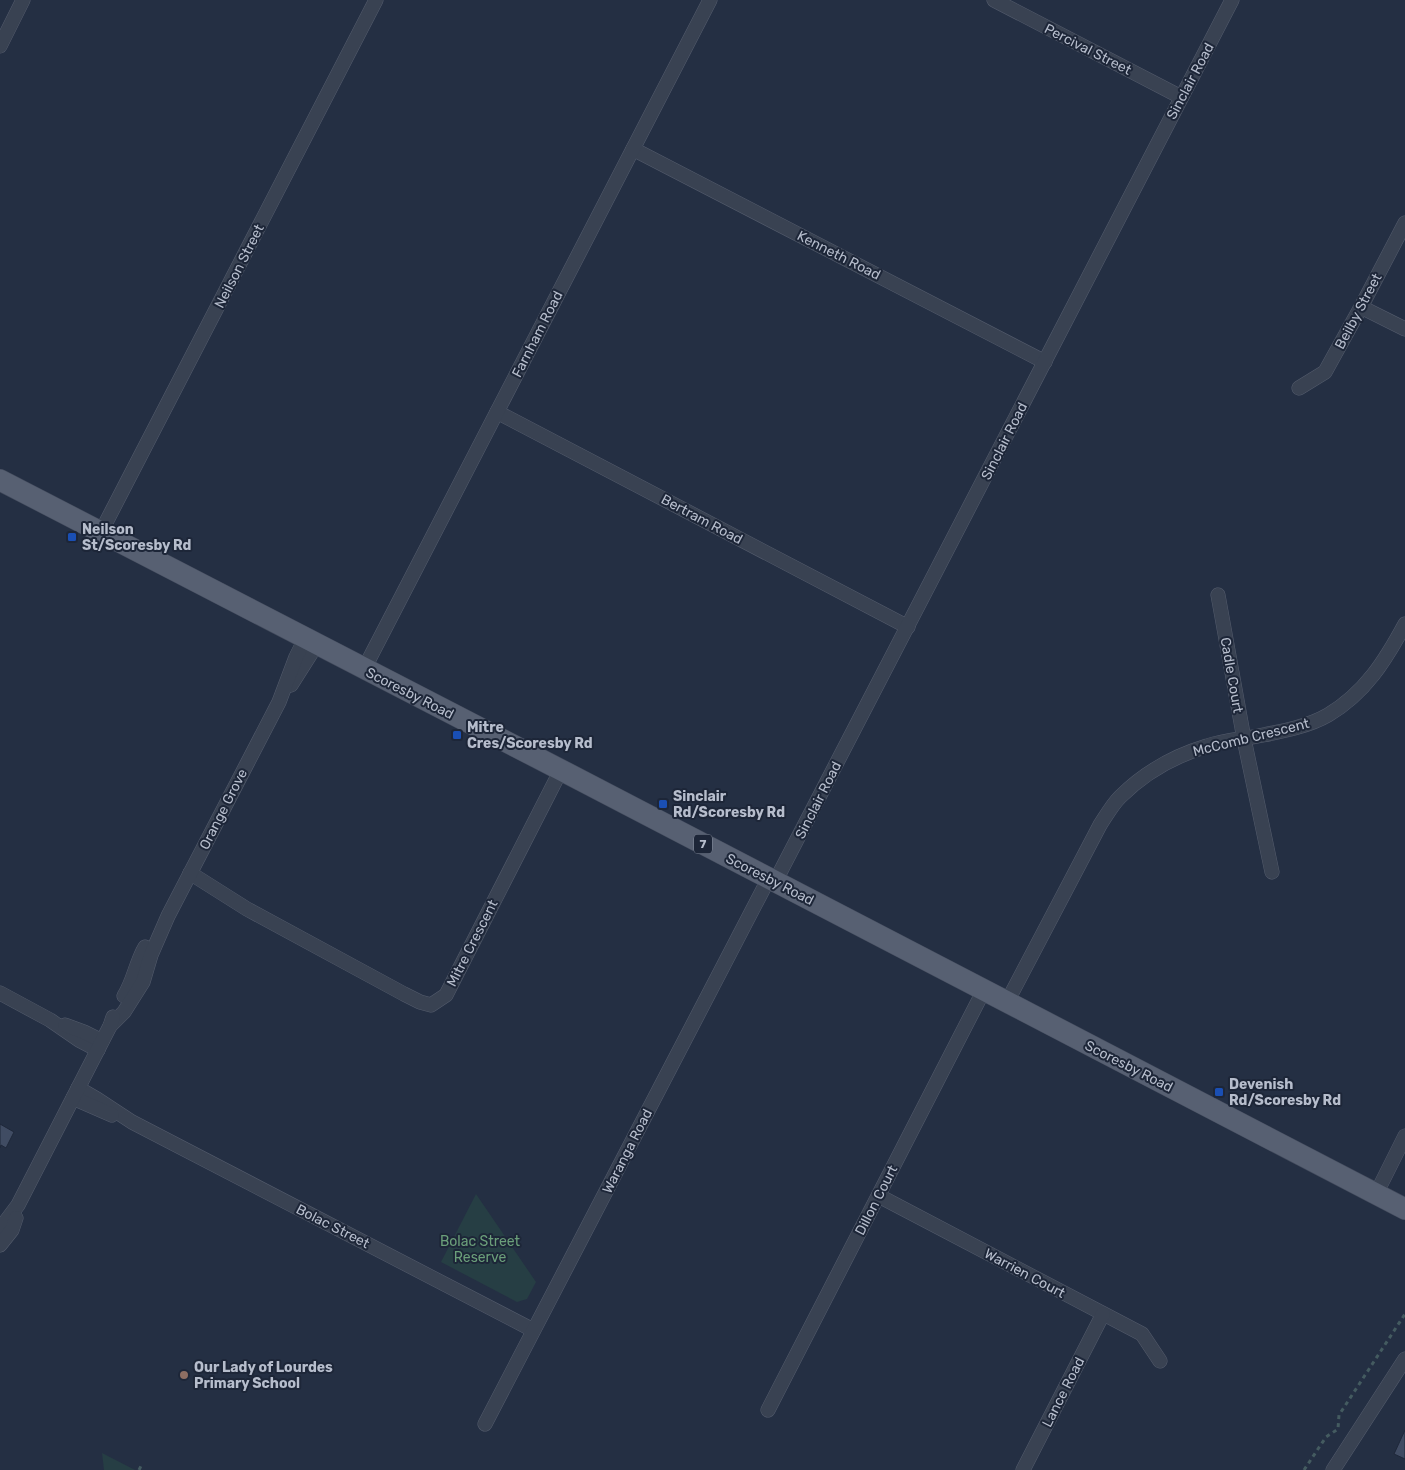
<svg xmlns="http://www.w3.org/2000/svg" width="1405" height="1470" font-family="Rubik,sans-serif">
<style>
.green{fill:#263e44}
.building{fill:#404c63;stroke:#1f283a}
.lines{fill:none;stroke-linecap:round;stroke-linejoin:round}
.street-casing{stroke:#545c6d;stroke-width:15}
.primary-casing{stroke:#424a5c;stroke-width:22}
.path{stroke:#445b60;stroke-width:3;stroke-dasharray:4 4;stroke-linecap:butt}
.street{stroke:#394252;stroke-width:14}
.primary{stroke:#576072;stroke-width:21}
.transit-dot{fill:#1a4fb4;stroke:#1d2638;stroke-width:2}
.education-dot{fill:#8d6e63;stroke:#1d2638;stroke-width:2}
.labels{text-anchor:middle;stroke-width:4;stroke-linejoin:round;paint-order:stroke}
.shield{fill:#1d2638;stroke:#8890a0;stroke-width:1}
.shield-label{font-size:12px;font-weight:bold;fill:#b6bdcc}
.street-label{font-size:14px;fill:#b6bdcc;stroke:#1d2638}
.poi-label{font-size:14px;font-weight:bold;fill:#b6bdcc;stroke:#1d2638;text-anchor:start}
.park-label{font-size:14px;fill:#6b9f7a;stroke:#1d2638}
</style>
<rect width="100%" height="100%" fill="#242f43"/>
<!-- green -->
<g class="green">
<polygon points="476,1194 536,1282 527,1299 517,1302 441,1262"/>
<polygon points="102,1453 135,1470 104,1470"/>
</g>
<!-- building -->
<g class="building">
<polygon points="0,1124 14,1132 6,1148 1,1145 0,1148"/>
<polygon points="1405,1430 1405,1459 1394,1454"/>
</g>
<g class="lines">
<defs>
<g id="street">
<polyline points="994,0 1181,97"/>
<polyline points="0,46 23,0"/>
<polyline points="633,149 1045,362"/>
<polyline points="1361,307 1405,329"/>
<polyline points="1299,388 1325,372 1361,307 1405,223"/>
<polyline points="497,412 908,627"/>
<polyline points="101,532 376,0"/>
<polyline points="1218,595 1244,739 1272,872"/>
<polyline points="364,669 710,0"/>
<polyline points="291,685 317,644"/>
<polyline points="190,873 247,909 404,994 420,1002 431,1005 446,995 561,770"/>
<polyline points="775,882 1232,0"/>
<polyline points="0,993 50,1020 79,1040 98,1050"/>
<path d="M124,996C134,980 136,962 145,947"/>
<path d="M1007,1002L1100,825C1106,816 1112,805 1120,797C1144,773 1174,756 1207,746C1225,740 1245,739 1263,735C1284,731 1309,726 1328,715C1365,693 1385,661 1405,624"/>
<polyline points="65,1025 84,1032 102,1041"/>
<polyline points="110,1026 124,1012 143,982 151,955 168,916 279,702 296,657 305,639"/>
<polyline points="78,1088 97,1099 132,1122 533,1330"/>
<polyline points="73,1098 112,1115"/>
<polyline points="1376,1194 1405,1136"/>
<polyline points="879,1196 1142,1334 1160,1361"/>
<polyline points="0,1229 18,1205 110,1026 113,1017"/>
<polyline points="0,1245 12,1230 16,1218"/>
<polyline points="768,1410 984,990"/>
<polyline points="485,1424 769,878"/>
<polyline points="1023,1470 1103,1314"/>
<polyline points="1333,1470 1405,1359"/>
</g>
<polyline id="primary" points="0,480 561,770 1405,1209"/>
</defs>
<!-- street casing -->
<use href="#street" class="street-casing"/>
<!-- primary casing -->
<use href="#primary" class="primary-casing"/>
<!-- path -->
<g class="path">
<polyline points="139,1470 142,1464"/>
<polyline points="1304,1470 1326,1437 1338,1429 1339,1415 1405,1314"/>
</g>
<!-- street -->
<use href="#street" class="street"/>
<!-- primary -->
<use href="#primary" class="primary"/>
</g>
<!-- markers -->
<g class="transit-dot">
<rect x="67" y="532" width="10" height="10" rx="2.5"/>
<rect x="452" y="730" width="10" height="10" rx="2.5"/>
<rect x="658" y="799" width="10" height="10" rx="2.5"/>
<rect x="1214" y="1087" width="10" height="10" rx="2.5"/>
</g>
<circle class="education-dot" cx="184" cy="1375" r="5"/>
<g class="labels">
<!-- shield labels -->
<rect class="shield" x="694" y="834.5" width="18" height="19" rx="4"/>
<g class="shield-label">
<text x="703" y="848">7</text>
</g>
<!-- street labels -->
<g class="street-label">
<text transform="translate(1088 49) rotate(27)" y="5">Percival Street</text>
<text transform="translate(1190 81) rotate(-62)" y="5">Sinclair Road</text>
<text transform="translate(839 255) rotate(27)" y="5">Kenneth Road</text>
<text transform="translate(239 266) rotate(-63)" y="5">Neilson Street</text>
<text transform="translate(1358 311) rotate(-62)" y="5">Beilby Street</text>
<text transform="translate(537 334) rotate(-63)" y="5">Farnham Road</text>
<text transform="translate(1004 441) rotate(-63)" y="5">Sinclair Road</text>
<text transform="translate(702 519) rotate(28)" y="5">Bertram Road</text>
<text transform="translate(1232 675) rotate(80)" y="5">Cadle Court</text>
<text transform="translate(410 693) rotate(27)" y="5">Scoresby Road</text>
<text transform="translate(1251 737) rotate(-14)" y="5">McComb Crescent</text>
<text transform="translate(818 800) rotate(-63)" y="5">Sinclair Road</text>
<text transform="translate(223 809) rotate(-63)" y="5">Orange Grove</text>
<text transform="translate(770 879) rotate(27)" y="5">Scoresby Road</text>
<text transform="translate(472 943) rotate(-63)" y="5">Mitre Crescent</text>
<text transform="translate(1129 1066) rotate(27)" y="5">Scoresby Road</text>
<text transform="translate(627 1151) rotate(-63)" y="5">Waranga Road</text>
<text transform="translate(876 1200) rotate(-63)" y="5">Dillon Court</text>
<text transform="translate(333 1226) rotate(27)" y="5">Bolac Street</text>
<text transform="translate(1025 1273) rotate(28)" y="5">Warrien Court</text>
<text transform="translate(1063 1392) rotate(-63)" y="5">Lance Road</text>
</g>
<!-- poi labels -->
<g class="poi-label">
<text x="82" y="534">Neilson<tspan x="82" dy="16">St/Scoresby Rd</tspan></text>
<text x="467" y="732">Mitre<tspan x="467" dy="16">Cres/Scoresby Rd</tspan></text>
<text x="673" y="801">Sinclair<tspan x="673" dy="16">Rd/Scoresby Rd</tspan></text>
<text x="1229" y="1089">Devenish<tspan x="1229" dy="16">Rd/Scoresby Rd</tspan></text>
<text x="194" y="1372">Our Lady of Lourdes<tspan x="194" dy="16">Primary School</tspan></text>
</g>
<!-- park labels -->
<g class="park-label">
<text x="480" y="1246">Bolac Street<tspan x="480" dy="16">Reserve</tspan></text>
</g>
</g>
</svg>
